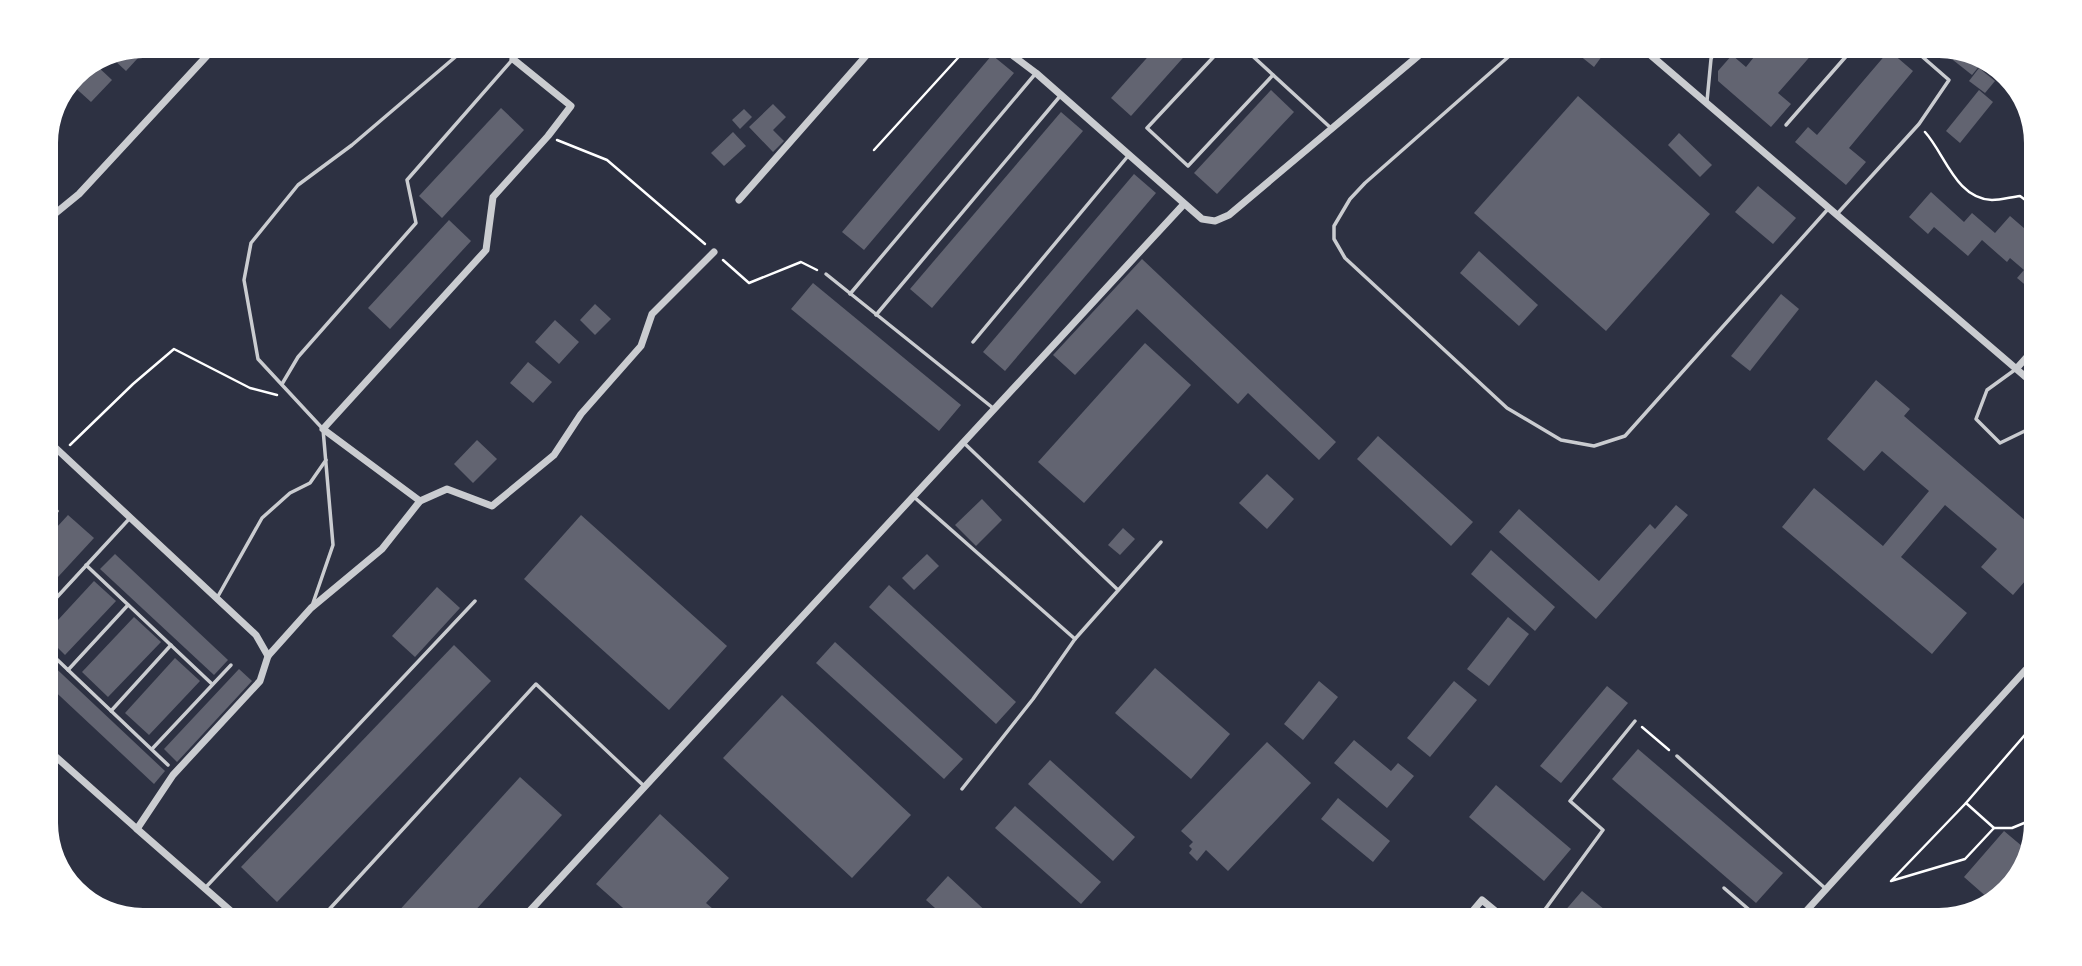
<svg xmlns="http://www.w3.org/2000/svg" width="2082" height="966" font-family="Rubik,sans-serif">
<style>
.building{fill:#626471}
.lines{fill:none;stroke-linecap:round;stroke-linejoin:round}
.path{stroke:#fff;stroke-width:2.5}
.service{stroke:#caccd0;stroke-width:3.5}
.minor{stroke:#caccd0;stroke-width:7}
</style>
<rect width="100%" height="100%" fill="#2d3142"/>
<!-- building -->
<g class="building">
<polygon points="143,45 149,46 126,71 112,58"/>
<polygon points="1154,50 1190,50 1131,116 1111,98"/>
<polygon points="1574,51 1605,52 1594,67"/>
<polygon points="1758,52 1814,52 1778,93 1791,104 1771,127 1718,81 1718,71 1732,55 1746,67"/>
<polygon points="1887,53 1892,53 1913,71 1849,148 1866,162 1846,185 1795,142 1808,127 1817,135"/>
<polygon points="1959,53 1977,53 1985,59 1972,75 1953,60"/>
<polygon points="992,55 1014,73 864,250 842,232"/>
<polygon points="96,65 112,80 91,102 70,83 77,73"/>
<polygon points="1979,68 1995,81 1985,93 1969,81"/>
<polygon points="1271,90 1294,112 1217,194 1194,173"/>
<polygon points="1979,90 1993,102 1960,143 1946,131"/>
<polygon points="1578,96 1710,214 1606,331 1474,213"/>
<polygon points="773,104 786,117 773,130 784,141 773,152 749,127"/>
<polygon points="501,108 524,130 442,218 419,196"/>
<polygon points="744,109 752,117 740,129 732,120"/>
<polygon points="1061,112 1083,131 932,308 910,289"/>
<polygon points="733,132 746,146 724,166 711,153"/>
<polygon points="1679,133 1712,165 1700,177 1668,145"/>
<polygon points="1134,174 1156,193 1005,371 983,352"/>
<polygon points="1758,186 1796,218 1773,244 1735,212"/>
<polygon points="1931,192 1964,222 1972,213 1995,233 2010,216 2032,235 2028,240 2035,247 2035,293 2017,278 2024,270 2010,258 2007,262 1982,240 1968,256 1934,227 1928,234 1909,217"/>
<polygon points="449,220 471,241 390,329 368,308"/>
<polygon points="1479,251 1538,305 1519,326 1460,273"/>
<polygon points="1142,259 1336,442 1319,460 1248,393 1238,404 1137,309 1075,375 1053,355"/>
<polygon points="813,283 961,405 939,431 791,309"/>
<polygon points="1781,294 1799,309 1750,371 1731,356"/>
<polygon points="595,304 611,319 595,335 580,320"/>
<polygon points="555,320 579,342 559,364 535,342"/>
<polygon points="1145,343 1191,385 1084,503 1038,462"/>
<polygon points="528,362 552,382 533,403 510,383"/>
<polygon points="1876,380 1910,409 1904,416 2026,521 2032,513 2032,573 2013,595 1981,567 1997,549 1945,505 1901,557 1967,613 1932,654 1782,527 1814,488 1883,546 1929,491 1882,451 1864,471 1827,439"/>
<polygon points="1378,436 1473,522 1451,546 1357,459"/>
<polygon points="477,440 497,459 473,483 454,464"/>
<polygon points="1267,474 1294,499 1267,529 1239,503"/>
<polygon points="46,491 58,502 46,515"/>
<polygon points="982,499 1002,520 976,546 955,525"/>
<polygon points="1676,505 1688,515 1596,619 1499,532 1519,509 1599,581 1650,524 1655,529"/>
<polygon points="68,515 94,538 46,590 46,539"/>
<polygon points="581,515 727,646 669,710 524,579"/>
<polygon points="1123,528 1135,539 1120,555 1108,545"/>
<polygon points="1491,550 1555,607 1535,631 1471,574"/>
<polygon points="115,554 228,660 214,675 100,569"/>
<polygon points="927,554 939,566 914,590 902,578"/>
<polygon points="94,581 116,601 65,655 46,636 46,633"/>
<polygon points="889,585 1016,702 996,724 869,607"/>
<polygon points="437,587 460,608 415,657 392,636"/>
<polygon points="134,617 161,642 108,697 82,672"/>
<polygon points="1508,617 1529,634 1489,686 1467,669"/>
<polygon points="835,642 963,759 944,779 816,663"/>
<polygon points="454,645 491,681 277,902 241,867"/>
<polygon points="175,658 200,681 149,735 125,713"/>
<polygon points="46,659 165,771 154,784 46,683"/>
<polygon points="1155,668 1230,734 1191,779 1115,713"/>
<polygon points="239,669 252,681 177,762 164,749"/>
<polygon points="1319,681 1338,697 1303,740 1284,724"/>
<polygon points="1454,681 1477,700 1430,757 1407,738"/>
<polygon points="1607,686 1628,703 1561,783 1540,766"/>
<polygon points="782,695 911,815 852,878 723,758"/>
<polygon points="1354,740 1391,771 1398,763 1414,776 1387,808 1334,763"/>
<polygon points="1267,742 1311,783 1228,871 1206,850 1197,861 1189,853 1192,849 1189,846 1193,842 1181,831"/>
<polygon points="1638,749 1783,873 1756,903 1612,779"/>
<polygon points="1050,760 1135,837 1113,861 1028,784"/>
<polygon points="520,777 562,815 472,914 396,914"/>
<polygon points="1496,785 1571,849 1544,881 1469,817"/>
<polygon points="1338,798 1390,841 1373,862 1321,819"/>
<polygon points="1015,806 1101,882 1081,904 995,828"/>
<polygon points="660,814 729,878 706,903 720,915 631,915 596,884"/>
<polygon points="2004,831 2029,852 2023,859 2027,863 2016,877 2012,873 1989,899 1964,877"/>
<polygon points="948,876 992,917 944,916 926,900"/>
<polygon points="1582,891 1616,919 1569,919 1563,913"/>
</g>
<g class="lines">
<!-- path -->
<g class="path">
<path d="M1925,132C1945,154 1956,199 1992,200C2001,200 2011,197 2020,196L2036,208"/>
<polyline points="557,140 607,160 705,244"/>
<polyline points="874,150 966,49"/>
<polyline points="723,260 749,283 801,262 817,270"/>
<polyline points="70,445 133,384 174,349 250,388 277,395"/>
<polyline points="1642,727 1669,750"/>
<polyline points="1966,803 1891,881 1965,859 1994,828"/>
<polyline points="2029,821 2012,828 1994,828 1966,803 2030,729"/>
</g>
<!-- service -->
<g class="service">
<polyline points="1220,50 1147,128 1188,166 1273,75"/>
<polyline points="1246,50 1332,129"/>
<polyline points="1515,51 1365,183 1350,199 1334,226 1334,239 1345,258 1507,408 1561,440 1594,446 1625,436 1828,209"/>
<polyline points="1707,101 1711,59 1714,52"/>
<polyline points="1786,125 1849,53"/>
<polyline points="1837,214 1919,124 1949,80 1918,53"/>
<polyline points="826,274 993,408"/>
<polyline points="850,294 1036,73"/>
<polyline points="876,315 1061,95"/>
<polyline points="973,342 1128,156"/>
<polyline points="2016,369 1987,390 1976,419 2000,443 2033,427"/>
<polyline points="282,384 298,357 416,223 407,180 513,59 506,47"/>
<polyline points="964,443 1118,590"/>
<polyline points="914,497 1075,639"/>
<polyline points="46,523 57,511"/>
<polyline points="86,565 212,684"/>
<polyline points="217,598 262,518 290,493 310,483 326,460"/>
<polyline points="313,603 333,545 323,429 258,359 244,280 251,243 298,185 352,145 467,47"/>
<polyline points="46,609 130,518"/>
<polyline points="46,649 168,765"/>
<polyline points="68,670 128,605"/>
<polyline points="111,711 171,645"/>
<polyline points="152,749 231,665"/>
<polyline points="1677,756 1826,889"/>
<polyline points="962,789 1033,699 1075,639 1161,542"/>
<polyline points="206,887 475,601"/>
<polyline points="1724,888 1761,920"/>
<polyline points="325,914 536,684 644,786"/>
<polyline points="1538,919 1603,830 1570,801 1635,721"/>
</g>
<!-- minor -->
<g class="minor">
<polyline points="1004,49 1036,73 1202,219 1215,221 1229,215 1424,51"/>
<polyline points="1647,52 2034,384"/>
<polyline points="739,200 872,49"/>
<polyline points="46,221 79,194 216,46"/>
<polyline points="2017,368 2034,349"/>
<polyline points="46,439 256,635 268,656"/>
<polyline points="420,501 323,429 486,250 493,197 548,136 571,106 513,59"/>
<polyline points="46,748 137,829 173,775 260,681 268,656 311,608 382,549 420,501 447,489 492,506 554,455 581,414 641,346 652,314 714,252"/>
<polyline points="137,829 233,913"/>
<polyline points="526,915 1184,204"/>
<polyline points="1466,919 1482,900 1505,919"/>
<polyline points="1798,920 2031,664"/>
</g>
</g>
<!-- crop -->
<path d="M0 0H2082V966H0ZM143 58H1939A85 85 0 0 1 2024 143V823A85 85 0 0 1 1939 908H143A85 85 0 0 1 58 823V143A85 85 0 0 1 143 58Z" fill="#fff" fill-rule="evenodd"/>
</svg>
